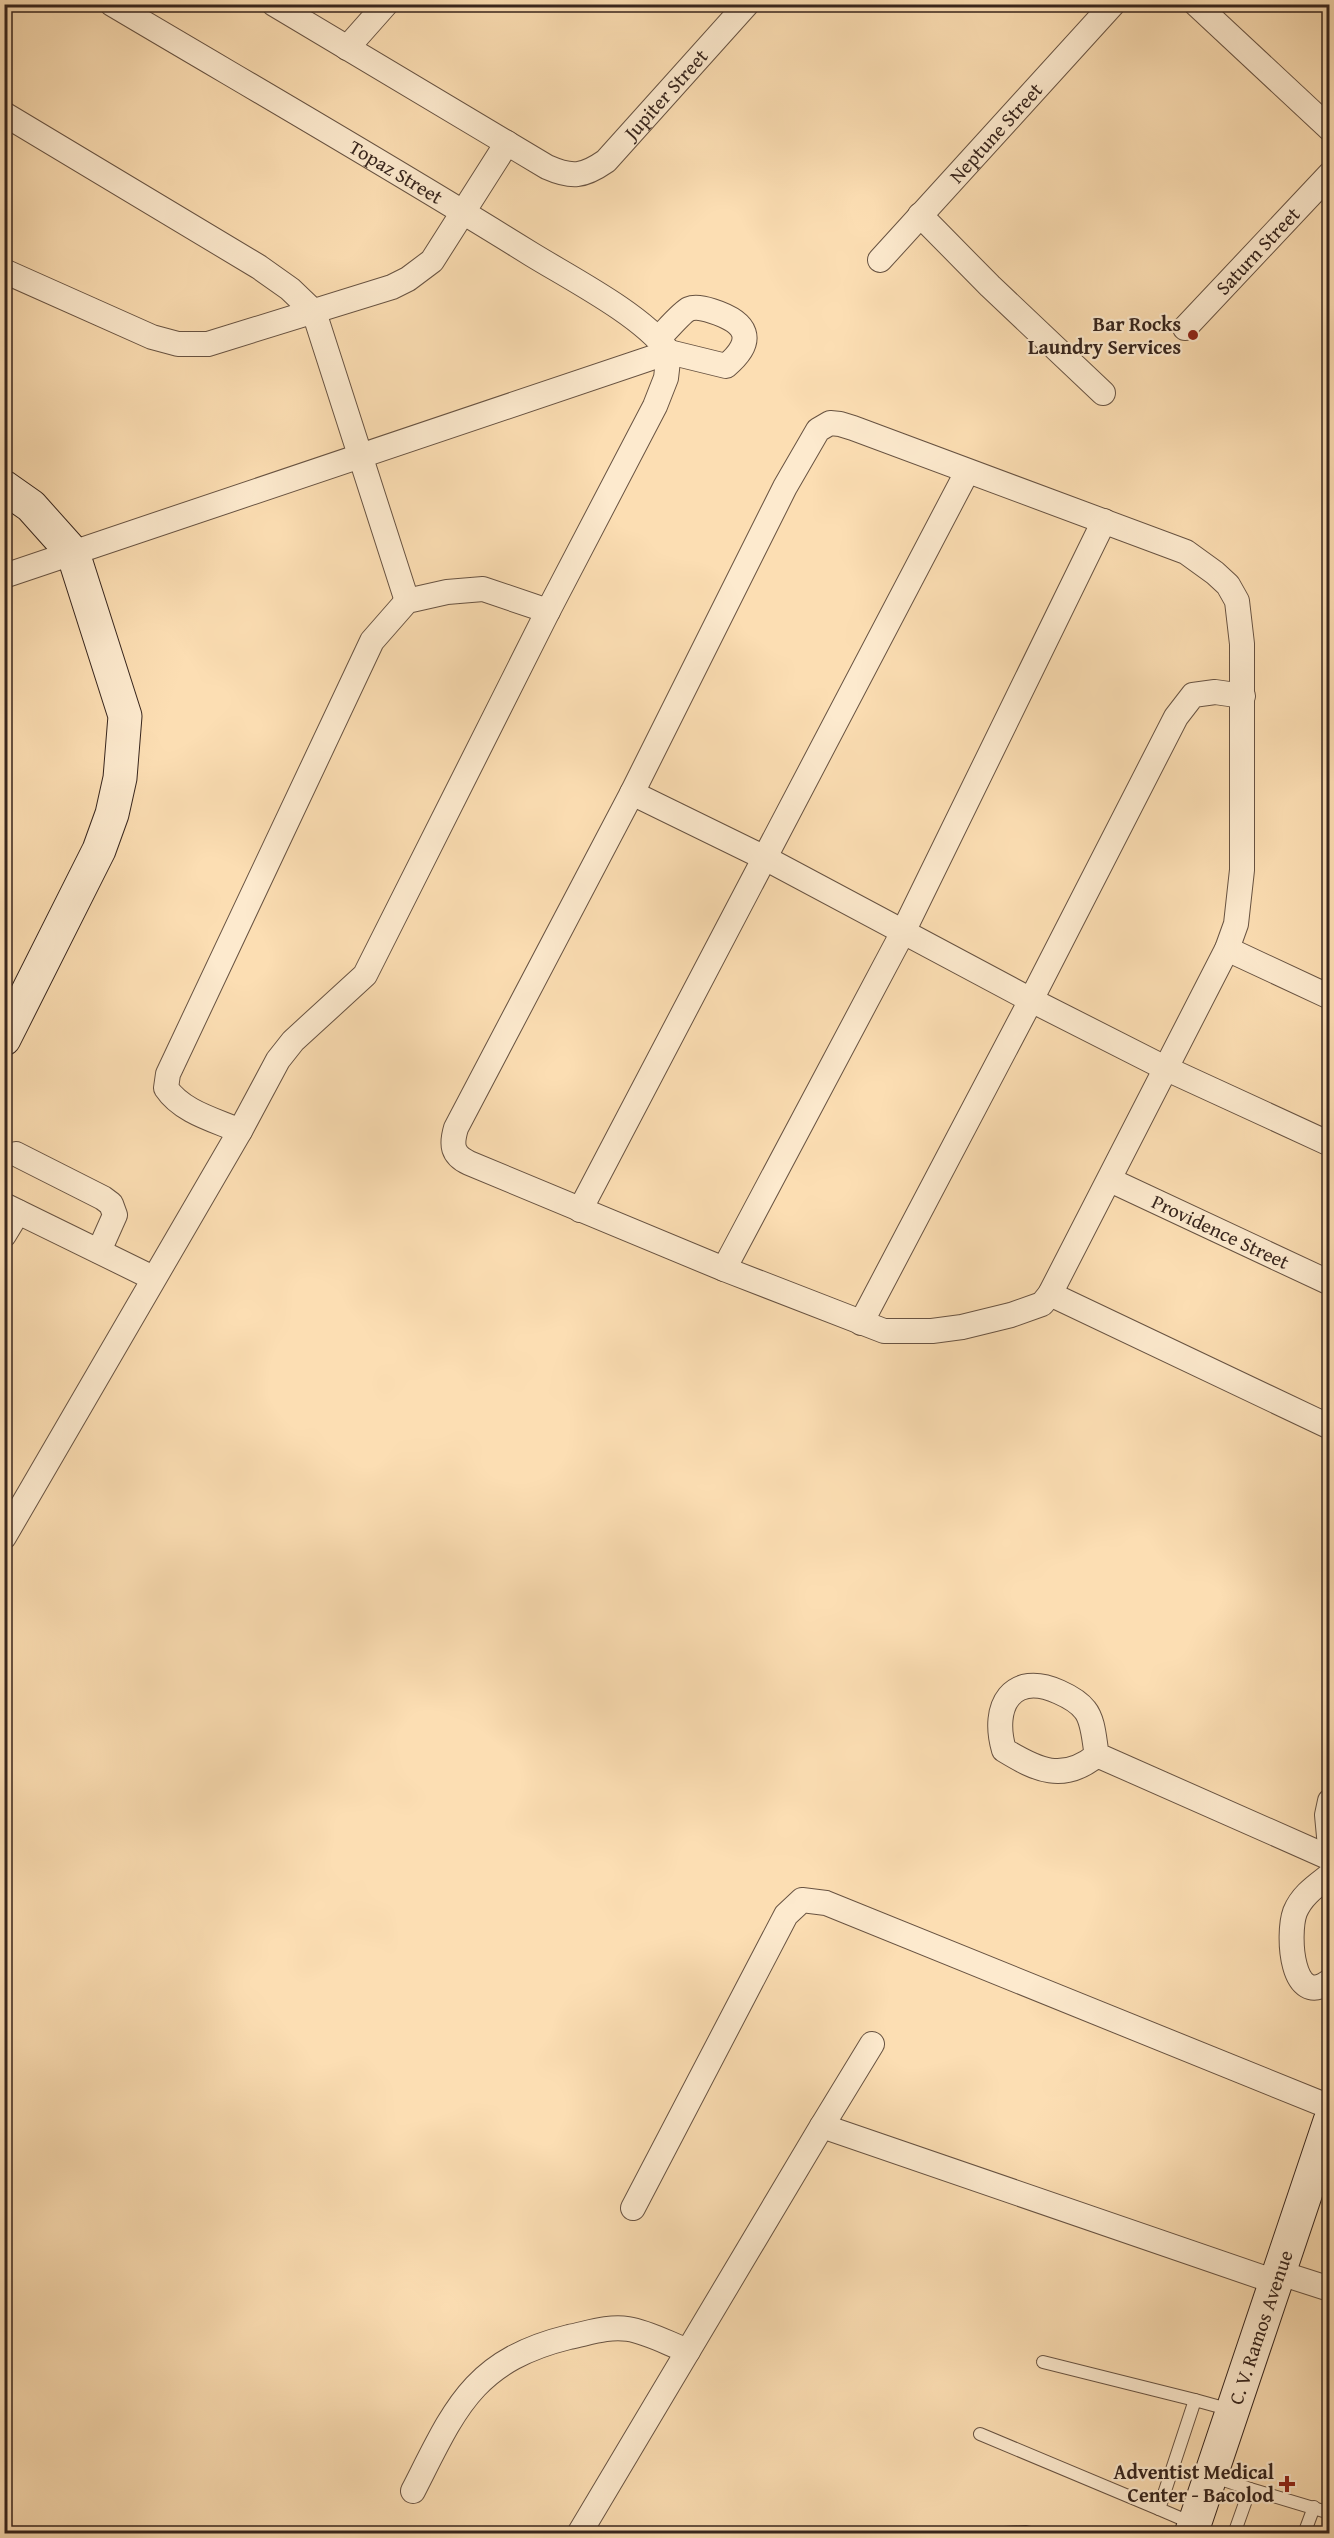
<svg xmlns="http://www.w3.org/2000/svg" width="1334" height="2538" font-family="'Gentium Book Plus',serif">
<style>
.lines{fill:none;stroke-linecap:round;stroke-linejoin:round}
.lane-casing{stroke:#685342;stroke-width:14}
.street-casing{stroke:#685342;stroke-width:26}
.secondary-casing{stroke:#37251d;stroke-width:35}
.lane{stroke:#fdeace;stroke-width:12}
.street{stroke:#fdeace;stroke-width:24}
.secondary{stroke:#fdeace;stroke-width:33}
.poi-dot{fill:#8f2418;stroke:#fdeace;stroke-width:2}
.labels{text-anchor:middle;stroke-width:4.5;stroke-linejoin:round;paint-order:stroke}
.street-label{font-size:20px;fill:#37251d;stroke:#fdeace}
.poi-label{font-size:20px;font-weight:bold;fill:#37251d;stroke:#fdeace;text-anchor:end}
</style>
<rect width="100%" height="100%" fill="#fcdeb3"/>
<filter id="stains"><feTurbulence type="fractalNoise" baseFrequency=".00333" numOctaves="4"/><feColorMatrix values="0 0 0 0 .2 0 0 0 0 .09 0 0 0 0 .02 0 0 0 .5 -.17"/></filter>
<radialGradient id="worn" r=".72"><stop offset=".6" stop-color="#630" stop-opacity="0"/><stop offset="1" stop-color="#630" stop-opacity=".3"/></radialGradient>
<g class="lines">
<defs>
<g id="lane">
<polyline points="1043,2362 1195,2400"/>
<polyline points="980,2434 1159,2509"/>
<polyline points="1212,2476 1250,2489"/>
<polyline points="1194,2524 1159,2509 1195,2400 1231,2410"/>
<polyline points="984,2534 1026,2532 1036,2534"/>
<polyline points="1234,2534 1250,2489 1330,2513"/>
<polyline points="1304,2534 1314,2507"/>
</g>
<g id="street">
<path id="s1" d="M112,4C252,87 393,168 531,254C570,278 642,315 667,350"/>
<path id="s2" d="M274,4L547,167C572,178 583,177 606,161L747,4"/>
<polyline points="1196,4 1330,129"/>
<polyline points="347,48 386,4"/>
<polyline points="4,114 259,267 290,289 314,312 407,601"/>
<polyline points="920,215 990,286 1103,393"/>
<path id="s3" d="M880,260L1113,4"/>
<polyline points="4,271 152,337 178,344 208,344 392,287 408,279 432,261 507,143"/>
<path id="s4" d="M1185,328L1330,174"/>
<path d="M830,423L840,424L853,428L1186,552L1215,573L1228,585L1237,601L1242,644V870L1236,924L1227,949L1050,1294L1042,1304L1011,1315L962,1327L932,1331H884L724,1269L469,1163C452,1155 451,1145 456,1128L632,793L785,487L818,430Z"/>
<path d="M4,576L669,352L726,366C757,340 747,322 712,311C706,309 696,306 689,309C682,312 666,331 659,338"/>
<polyline points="632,793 765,858 1031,1000 1167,1069 1330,1144"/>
<polyline points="1227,949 1330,997"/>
<path d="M240,1131C215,1120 182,1112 166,1088L168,1074L372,641L407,601L447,592L483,589L548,611"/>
<polyline points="16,1154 103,1198 111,1204 115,1215 99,1251"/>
<path id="s5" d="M1110,1180L1330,1283"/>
<polyline points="4,1205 153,1278"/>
<polyline points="580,1210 967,472"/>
<polyline points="4,1235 18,1212"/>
<polyline points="724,1269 903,932 1104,521"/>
<polyline points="1050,1294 1330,1427"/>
<polyline points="861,1323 1031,1000 1176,717 1193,695 1215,692 1243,696"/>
<polyline points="4,1537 240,1131 278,1060 293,1041 365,975 548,611 655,406 666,378 669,352"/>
<path d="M1097,1755C1063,1783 1037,1770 1004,1750C991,1706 1012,1671 1059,1692C1068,1696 1079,1702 1085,1710C1094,1721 1094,1742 1097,1755L1330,1858"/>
<polyline points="1330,1801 1327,1815 1330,1847"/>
<path d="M1330,1875C1316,1886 1302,1895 1295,1912C1287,1934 1291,2010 1330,1981"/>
<polyline points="822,2126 872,2044"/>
<polyline points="633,2208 786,1915 802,1900 826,1903 1330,2107"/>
<polyline points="1280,2273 1330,2289"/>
<path d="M413,2491C455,2409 472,2361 569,2337C589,2333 608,2326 628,2329C648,2332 669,2344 688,2351"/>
<polyline points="579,2534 822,2126 1276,2282"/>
</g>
<g id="secondary">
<polyline points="4,487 31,506 73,553 125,716 120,778 112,814 99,850 4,1039"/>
<path id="s6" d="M1191,2534L1330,2121"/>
</g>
</defs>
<!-- lane casing -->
<use href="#lane" class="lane-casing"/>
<!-- street casing -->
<use href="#street" class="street-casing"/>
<!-- secondary casing -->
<use href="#secondary" class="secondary-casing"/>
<!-- lane -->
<use href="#lane" class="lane"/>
<!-- street -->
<use href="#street" class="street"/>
<!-- secondary -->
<use href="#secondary" class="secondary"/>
</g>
<!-- markers -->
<g class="poi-dot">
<circle cx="1193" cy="335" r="6"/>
<path d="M1284 2475h6v6h6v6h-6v6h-6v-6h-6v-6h6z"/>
</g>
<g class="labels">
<!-- street labels -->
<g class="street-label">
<text dy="7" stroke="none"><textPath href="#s2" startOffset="471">Jupiter Street</textPath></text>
<text dy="7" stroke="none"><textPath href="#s3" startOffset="172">Neptune Street</textPath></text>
<text dy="7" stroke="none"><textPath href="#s1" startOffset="330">Topaz Street</textPath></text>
<text dy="7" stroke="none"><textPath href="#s4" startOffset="106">Saturn Street</textPath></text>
<text dy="7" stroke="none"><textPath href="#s5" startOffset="122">Providence Street</textPath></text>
<text dy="7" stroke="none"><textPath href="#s6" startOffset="218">C. V. Ramos Avenue</textPath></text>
</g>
<!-- poi labels -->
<g class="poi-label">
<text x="1181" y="331">Bar Rocks<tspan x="1181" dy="23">Laundry Services</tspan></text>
<text x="1274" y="2479">Adventist Medical<tspan x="1274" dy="23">Center - Bacolod</tspan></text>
</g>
</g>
<!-- margin -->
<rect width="1334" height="2538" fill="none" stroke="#fcdeb3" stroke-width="24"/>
<rect x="6" y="6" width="1322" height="2526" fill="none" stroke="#37251d" stroke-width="3"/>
<rect x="12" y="12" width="1310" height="2514" fill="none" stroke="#37251d" stroke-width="1.5"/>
<rect width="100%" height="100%" filter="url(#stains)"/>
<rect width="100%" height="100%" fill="url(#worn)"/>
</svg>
